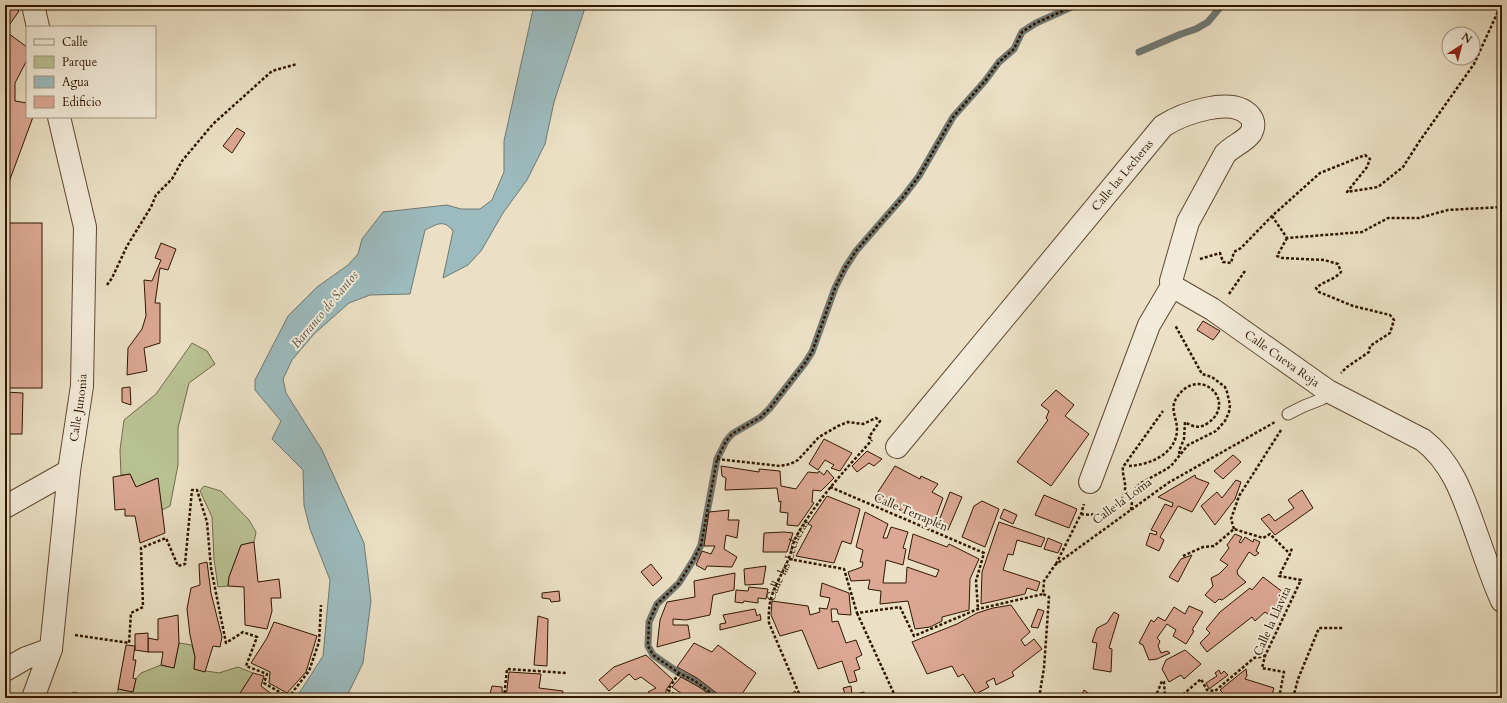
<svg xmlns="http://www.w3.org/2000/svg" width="1507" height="703" font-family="Cardo,serif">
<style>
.green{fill:#b9c293;stroke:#746c4a}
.water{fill:#9cbbbe;stroke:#707972}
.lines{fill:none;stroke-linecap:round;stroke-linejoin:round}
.stream{stroke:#707972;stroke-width:7}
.building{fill:#dca895;stroke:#2f1600}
.lane-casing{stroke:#5e4831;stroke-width:13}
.street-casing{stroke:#5e4831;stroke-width:24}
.path{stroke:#2f1600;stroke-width:2.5;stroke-dasharray:3 2;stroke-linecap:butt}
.lane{stroke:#f2ebd9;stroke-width:11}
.street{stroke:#f2ebd9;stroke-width:22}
.labels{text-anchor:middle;stroke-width:4;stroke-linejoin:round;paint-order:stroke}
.street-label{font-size:12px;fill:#2f1600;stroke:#f2ebd9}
.water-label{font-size:13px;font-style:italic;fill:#555042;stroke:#f2ebd9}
</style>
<rect width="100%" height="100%" fill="#ebe0c5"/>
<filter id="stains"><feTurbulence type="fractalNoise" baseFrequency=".005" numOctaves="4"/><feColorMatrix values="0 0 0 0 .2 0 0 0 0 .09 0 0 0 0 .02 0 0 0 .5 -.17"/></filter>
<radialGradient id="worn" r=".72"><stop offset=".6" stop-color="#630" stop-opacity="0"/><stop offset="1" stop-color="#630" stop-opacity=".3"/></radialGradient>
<!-- green -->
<g class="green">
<polygon points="192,343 207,351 215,364 189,383 178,428 178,465 170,506 162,510 157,478 136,487 130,474 121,475 120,450 124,420 156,394"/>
<polygon points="204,486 221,491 249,520 256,532 254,542 241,545 229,577 228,586 218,587 214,559 212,517 200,491"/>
<polygon points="179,643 192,645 195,657 194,669 219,673 238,667 253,673 239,695 241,698 116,698 118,689 133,692 136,679 141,673 161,665 174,668"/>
<polygon points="73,692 99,698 71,698"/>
</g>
<!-- water -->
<path class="water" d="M534,5H586L554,102L545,144L527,180L503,213L481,251L468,265L443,278L453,231C444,219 437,224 425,230L410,294L370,295L349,303L314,334L292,360L283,379L286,393L322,450L364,543L371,601L363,663L346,698H296L323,656L330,580L310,529L304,505L303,470L272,439L281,421L255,390V380L288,316L317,287L348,265L358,254L362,239L383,212L447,205L461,209H480L492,200L504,172V141Z"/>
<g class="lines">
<!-- stream -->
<g class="stream">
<polyline points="1139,52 1181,34 1196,29 1208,22 1222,5"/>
<polyline points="718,698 695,681 679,673 653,655 648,646 649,622 657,604 679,583 694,559 701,545 717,459 726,441 732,434 761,417 770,408 805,363 812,352 835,288 845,268 856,251 903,197 919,176 953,117 985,81 999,62 1014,49 1022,32 1036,23 1076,5"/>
</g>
</g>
<!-- building -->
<g class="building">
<polygon points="5,5 12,5 19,11 5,31 27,47 27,60 15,83 15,101 27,103 27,117 33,117 9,182 5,182"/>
<polygon points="237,128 245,133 232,153 223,146"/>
<rect x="5" y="223" width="37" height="165"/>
<polygon points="161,243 176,249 168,270 160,268 155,303 160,303 160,343 144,348 147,371 127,375 128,348 142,329 146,316 144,280 152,281 161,260 155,258"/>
<polygon points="1203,321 1220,331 1213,340 1197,330"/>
<polygon points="130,387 131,405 122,402 122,388"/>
<polygon points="1056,390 1074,405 1065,416 1089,434 1051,486 1017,462 1048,420 1046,418 1049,411 1041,405"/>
<polygon points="5,392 23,393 22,434 5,434"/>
<polygon points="824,439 852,453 840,471 831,468 834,465 825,460 818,470 809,464"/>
<polygon points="867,451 882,459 874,466 869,463 857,472 852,466"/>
<polygon points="1233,455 1241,462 1223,479 1214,471"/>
<polygon points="721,466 759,472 759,469 780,471 781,486 796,489 808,472 818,473 819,471 824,475 827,470 834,478 821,491 813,490 812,502 814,503 798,526 787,525 788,513 780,512 781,501 779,502 777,488 725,490 726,478 722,476"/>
<polygon points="895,466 920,479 921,476 938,484 932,492 943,498 933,525 874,498"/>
<polygon points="130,474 136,487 158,478 165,533 140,543 135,516 125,516 125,509 115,510 113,477"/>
<polygon points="1195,475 1196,478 1209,483 1192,512 1178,506 1160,537 1164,540 1159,551 1146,545 1150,533 1156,535 1157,532 1151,530 1165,504 1172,507 1173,503 1158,497"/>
<polygon points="1236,480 1241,482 1235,499 1215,525 1201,506 1217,492 1222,498"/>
<polygon points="1302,490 1313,508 1275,535 1261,519 1269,514 1275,521 1294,508 1288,500"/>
<polygon points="950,492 962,497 948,530 937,526"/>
<polygon points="1044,495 1077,509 1069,528 1035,515"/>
<polygon points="827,496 860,509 851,544 842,541 834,563 796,556 812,526 808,524"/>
<polygon points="982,501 999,509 985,547 962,537 974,506"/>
<polygon points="1004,509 1017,515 1013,524 1000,518"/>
<polygon points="729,510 728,520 739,520 737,538 726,535 724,549 737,557 732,567 707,566 705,570 696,565 702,551 711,554 715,546 704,546 709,512"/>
<polygon points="865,512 888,524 883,538 887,538 891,527 908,532 903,548 906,549 903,565 886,560 883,583 906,583 907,567 936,577 939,570 908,559 913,534 947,547 949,544 979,559 970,579 969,610 942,617 942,621 930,627 915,629 908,601 880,604 881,591 868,589 870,580 851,581 848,572 862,567 863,562 860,562 863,550 856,547"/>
<polygon points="999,522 1045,538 1041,547 1017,540 1013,555 1008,554 1003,570 1040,582 1037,591 1027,588 1025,594 981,604 982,572"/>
<polygon points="784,532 793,533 787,552 763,552 764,533"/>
<polygon points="1235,534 1242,537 1239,542 1241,543 1245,537 1253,542 1254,539 1260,542 1256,551 1259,553 1255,556 1249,552 1237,571 1238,575 1246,582 1222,600 1219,599 1215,603 1205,595 1213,586 1211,578 1219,574 1228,565 1220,560 1229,548 1227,545"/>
<polygon points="1048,538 1062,544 1058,553 1044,549"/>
<polygon points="254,542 258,582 279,579 281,598 271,598 272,611 267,629 245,625 244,587 228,586 229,577 241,545"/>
<polygon points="1192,555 1178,582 1169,577 1181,559"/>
<polygon points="207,562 211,593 222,637 220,647 213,646 205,672 194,669 195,657 190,635 187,609 191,588 200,585 199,564"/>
<polygon points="651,564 662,578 653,586 641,572"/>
<polygon points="766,566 763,584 745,585 744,569"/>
<polygon points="735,573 734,590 713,595 710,615 686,620 673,619 673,625 688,625 690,638 657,647 660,620 667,602 695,597 694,581"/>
<polygon points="1263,577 1288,596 1274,618 1265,612 1255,621 1252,617 1207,652 1200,643 1210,633 1206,629 1220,612 1250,588 1252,590"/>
<polygon points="822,583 849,593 851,615 838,614 837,609 831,609 832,622 838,621 846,643 856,640 862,655 856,658 860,669 854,671 857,681 849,683 842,661 818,669 802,630 780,636 771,615 772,601 808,606 810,615 820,612 819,608 827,609 830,598 820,596"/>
<polygon points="749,587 768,589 766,599 758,598 758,603 744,601 743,603 735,602 736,590 748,591"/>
<polygon points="559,591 560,601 551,602 550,599 542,598 542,593"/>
<polygon points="1011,605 1030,632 1021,640 1025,646 1034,639 1042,649 1012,672 1014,676 996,685 994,678 986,682 989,687 976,694 963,674 958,677 952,666 927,674 912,642 957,624 977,613 993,608"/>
<polygon points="1189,606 1203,612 1192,630 1194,631 1186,644 1173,636 1176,630 1167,624 1157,638 1160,641 1158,646 1161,653 1167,651 1170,653 1157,659 1149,660 1143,645 1139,643 1151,620 1154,622 1158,617 1165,621 1174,607 1185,614"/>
<polygon points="5,607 9,625 5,655"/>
<polygon points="755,609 757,616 760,614 761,620 720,630 720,624 726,623 723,615"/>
<polygon points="1038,609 1044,611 1038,628 1031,627"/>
<polygon points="1114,612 1119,615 1109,648 1112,649 1111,672 1093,669 1097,643 1092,642 1097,628 1107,623"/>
<polygon points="178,615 179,643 174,668 161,665 163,652 148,652 148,638 158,640 158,619"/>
<polygon points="538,616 548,619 547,666 534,665"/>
<polygon points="274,622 317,636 306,672 287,693 269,683 270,672 251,663 267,638"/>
<polygon points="148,633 148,652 135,650 135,634"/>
<polygon points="694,643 712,652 718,645 756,673 742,694 744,696 743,698 723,698 697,678 677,667"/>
<polygon points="126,645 135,646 133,660 136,660 133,678 136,679 133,692 118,689"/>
<polygon points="1185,650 1201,664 1184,679 1181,675 1169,682 1162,669 1166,660"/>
<polygon points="646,655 673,680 666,690 666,692 662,698 652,698 648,692 656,688 641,677 635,680 629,674 609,691 599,680 614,667"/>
<polygon points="1246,669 1247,676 1245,679 1274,688 1271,698 1220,698 1223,693 1220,690"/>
<polygon points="1219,670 1221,674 1224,671 1228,675 1209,689 1206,683 1217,676 1215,673"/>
<polygon points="509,672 541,674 539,688 563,691 562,698 506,698"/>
<polygon points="253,673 264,676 261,686 277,698 241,698 239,695"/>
<polygon points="681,677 699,687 715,698 684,698 685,696 672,687"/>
<polygon points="492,686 502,687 502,698 489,698"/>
<polygon points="851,686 852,695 864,692 866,698 840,698 839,697 845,694 843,688"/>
<polygon points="1084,690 1095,698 1080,698"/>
<polygon points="795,691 798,698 787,698 787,697"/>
<polygon points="1192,694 1198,698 1189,698"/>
</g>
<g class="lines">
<defs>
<polyline id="lane" points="1288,414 1304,406 1322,399 1328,391"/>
<g id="street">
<polyline points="33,5 38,27"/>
<path id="s2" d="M1172,286L1212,309L1328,391L1423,440C1454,464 1464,499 1477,535C1485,557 1492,579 1502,601"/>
<path id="s3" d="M897,447L1163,126C1182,114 1232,95 1250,116C1254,121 1254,127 1251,133C1245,142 1232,146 1225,154L1188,222L1171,281L1172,286"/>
<polyline points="1090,482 1149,325 1172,286"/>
<polyline points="5,507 69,471"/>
<polyline points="5,670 26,658 51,649"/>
<path id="s4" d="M33,698L51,649L69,471L82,386L85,227L59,117"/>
</g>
</defs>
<!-- lane casing -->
<use href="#lane" class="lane-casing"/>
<!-- street casing -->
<use href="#street" class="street-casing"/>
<!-- path -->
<g class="path">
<polyline points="1272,216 1287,238 1362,232 1388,218 1419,218 1448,210 1502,207"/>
<path d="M1287,238L1277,256L1282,258L1324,260L1338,264L1341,272C1334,280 1324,281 1316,288L1319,292L1353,306L1390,315L1394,320L1390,333L1370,346L1369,352L1347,367L1341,373"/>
<polyline points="1200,259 1220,253 1223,262 1231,263 1234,252 1241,248 1272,216 1320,173 1365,155 1370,159 1367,167 1347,192 1378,187 1403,167 1419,142 1474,64 1501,5"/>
<polyline points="107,285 112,278 127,246 151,207 156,195 172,179 182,161 213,124 272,71 297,64"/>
<polyline points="1229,294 1245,271"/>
<polyline points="717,459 780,466 790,464 798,460 819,437 838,426 848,422 863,424 876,418 880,421 869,437 872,440"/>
<path d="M1129,466C1149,465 1177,454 1177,429C1177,417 1169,409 1177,397C1200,364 1238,402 1208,423C1200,429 1193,427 1185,422L1184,439L1179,451L1180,455"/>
<polyline points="830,487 984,553 976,581 978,609"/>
<polyline points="1131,510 1133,494 1136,488 1141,483 1163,471 1171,466 1188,445 1216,431 1225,421 1229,412 1230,405 1227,392 1225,387 1212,377 1202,374 1175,325"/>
<path d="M1081,514C1098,517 1122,510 1125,489C1126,482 1122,475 1123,467L1163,411"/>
<polyline points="1234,529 1231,519 1239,496 1281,430"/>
<polyline points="1183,556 1203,547 1214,546 1234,529 1263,538 1270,534 1290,554"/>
<polyline points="789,559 844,569 857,613 900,607 914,636 978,609 1043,594"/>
<polyline points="1056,564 1081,514 1084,504"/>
<polyline points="857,613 896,698"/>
<polyline points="75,635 129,643 131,613 143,607 141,548 166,538 178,566 185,564 192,490 197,490 207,522 211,568 226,643 243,632 257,637 246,666 267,674 264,683 288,697"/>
<polyline points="679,673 668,690 679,698"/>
<polyline points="288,698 309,671 319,642 321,605"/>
<polyline points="504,698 507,669 566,673"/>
<polyline points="718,698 695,681 679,673 653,655 648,646 649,622 657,604 679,583 694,559 701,545 717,459 726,441 732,434 761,417 770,408 805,363 812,352 835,288 845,268 856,251 903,197 919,176 953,117 985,81 999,62 1014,49 1022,32 1036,23 1076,5"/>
<path id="s1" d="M801,698L769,623C767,594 778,584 788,560C792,552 792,544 796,537C816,501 845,470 872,440"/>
<polyline points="1039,698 1044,668 1049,597 1043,594 1044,581 1055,565 1168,483 1275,422"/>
<polyline points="1155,698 1162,681 1164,682 1165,698"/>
<polyline points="1179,698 1201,679 1207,690 1215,691 1254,658 1265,656"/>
<polyline points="1279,698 1284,672 1262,668 1265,656 1301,580 1279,576 1290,554 1292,548"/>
<polyline points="1293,698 1298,679 1319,628 1343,628"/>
</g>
<!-- lane -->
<use href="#lane" class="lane"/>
<!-- street -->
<use href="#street" class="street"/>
</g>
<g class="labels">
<!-- street labels -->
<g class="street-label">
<text dy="4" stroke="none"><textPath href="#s3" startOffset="353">Calle las Lecheras</textPath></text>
<text dy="4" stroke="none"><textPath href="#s2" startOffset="132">Calle Cueva Roja</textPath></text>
<text dy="4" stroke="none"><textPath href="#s4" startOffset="295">Calle Junonia</textPath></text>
<text transform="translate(1122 501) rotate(-36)" y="4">Calle la Loma</text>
<text transform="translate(911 512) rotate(23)" y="4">Calle Terraplén</text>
<text dy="4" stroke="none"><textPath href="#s1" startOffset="148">Calle las Lecheras</textPath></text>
<text transform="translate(1272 621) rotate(-66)" y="4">Calle la Llavita</text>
</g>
<!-- water labels -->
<g class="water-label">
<text transform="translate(324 309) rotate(-50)" y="5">Barranco de Santos</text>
</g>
</g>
<!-- margin -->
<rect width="1507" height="703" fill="none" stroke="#ebe0c5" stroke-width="20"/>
<rect x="6" y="6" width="1495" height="691" fill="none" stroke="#2f1600" stroke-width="2"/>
<rect x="10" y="10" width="1487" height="683" fill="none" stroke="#2f1600"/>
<!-- legend -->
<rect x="26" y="26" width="130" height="92" fill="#f2ebd9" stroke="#a49682"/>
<rect x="34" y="39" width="20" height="6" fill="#f2ebd9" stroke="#a49682"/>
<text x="62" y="46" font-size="12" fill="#2f1600">Calle</text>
<rect x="34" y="56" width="20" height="12" fill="#b9c293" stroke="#a49682"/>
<text x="62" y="66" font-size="12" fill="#2f1600">Parque</text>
<rect x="34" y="76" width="20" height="12" fill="#9cbbbe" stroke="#a49682"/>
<text x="62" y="86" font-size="12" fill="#2f1600">Agua</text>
<rect x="34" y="96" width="20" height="12" fill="#dca895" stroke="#a49682"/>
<text x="62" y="106" font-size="12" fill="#2f1600">Edificio</text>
<!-- north arrow -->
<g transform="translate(1461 46) rotate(36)"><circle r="19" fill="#f2ebd9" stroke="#a49682"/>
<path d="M0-3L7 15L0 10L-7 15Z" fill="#8f2418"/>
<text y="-6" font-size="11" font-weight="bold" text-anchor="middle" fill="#2f1600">N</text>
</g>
<rect width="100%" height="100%" filter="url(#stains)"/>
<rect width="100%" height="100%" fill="url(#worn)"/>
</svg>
